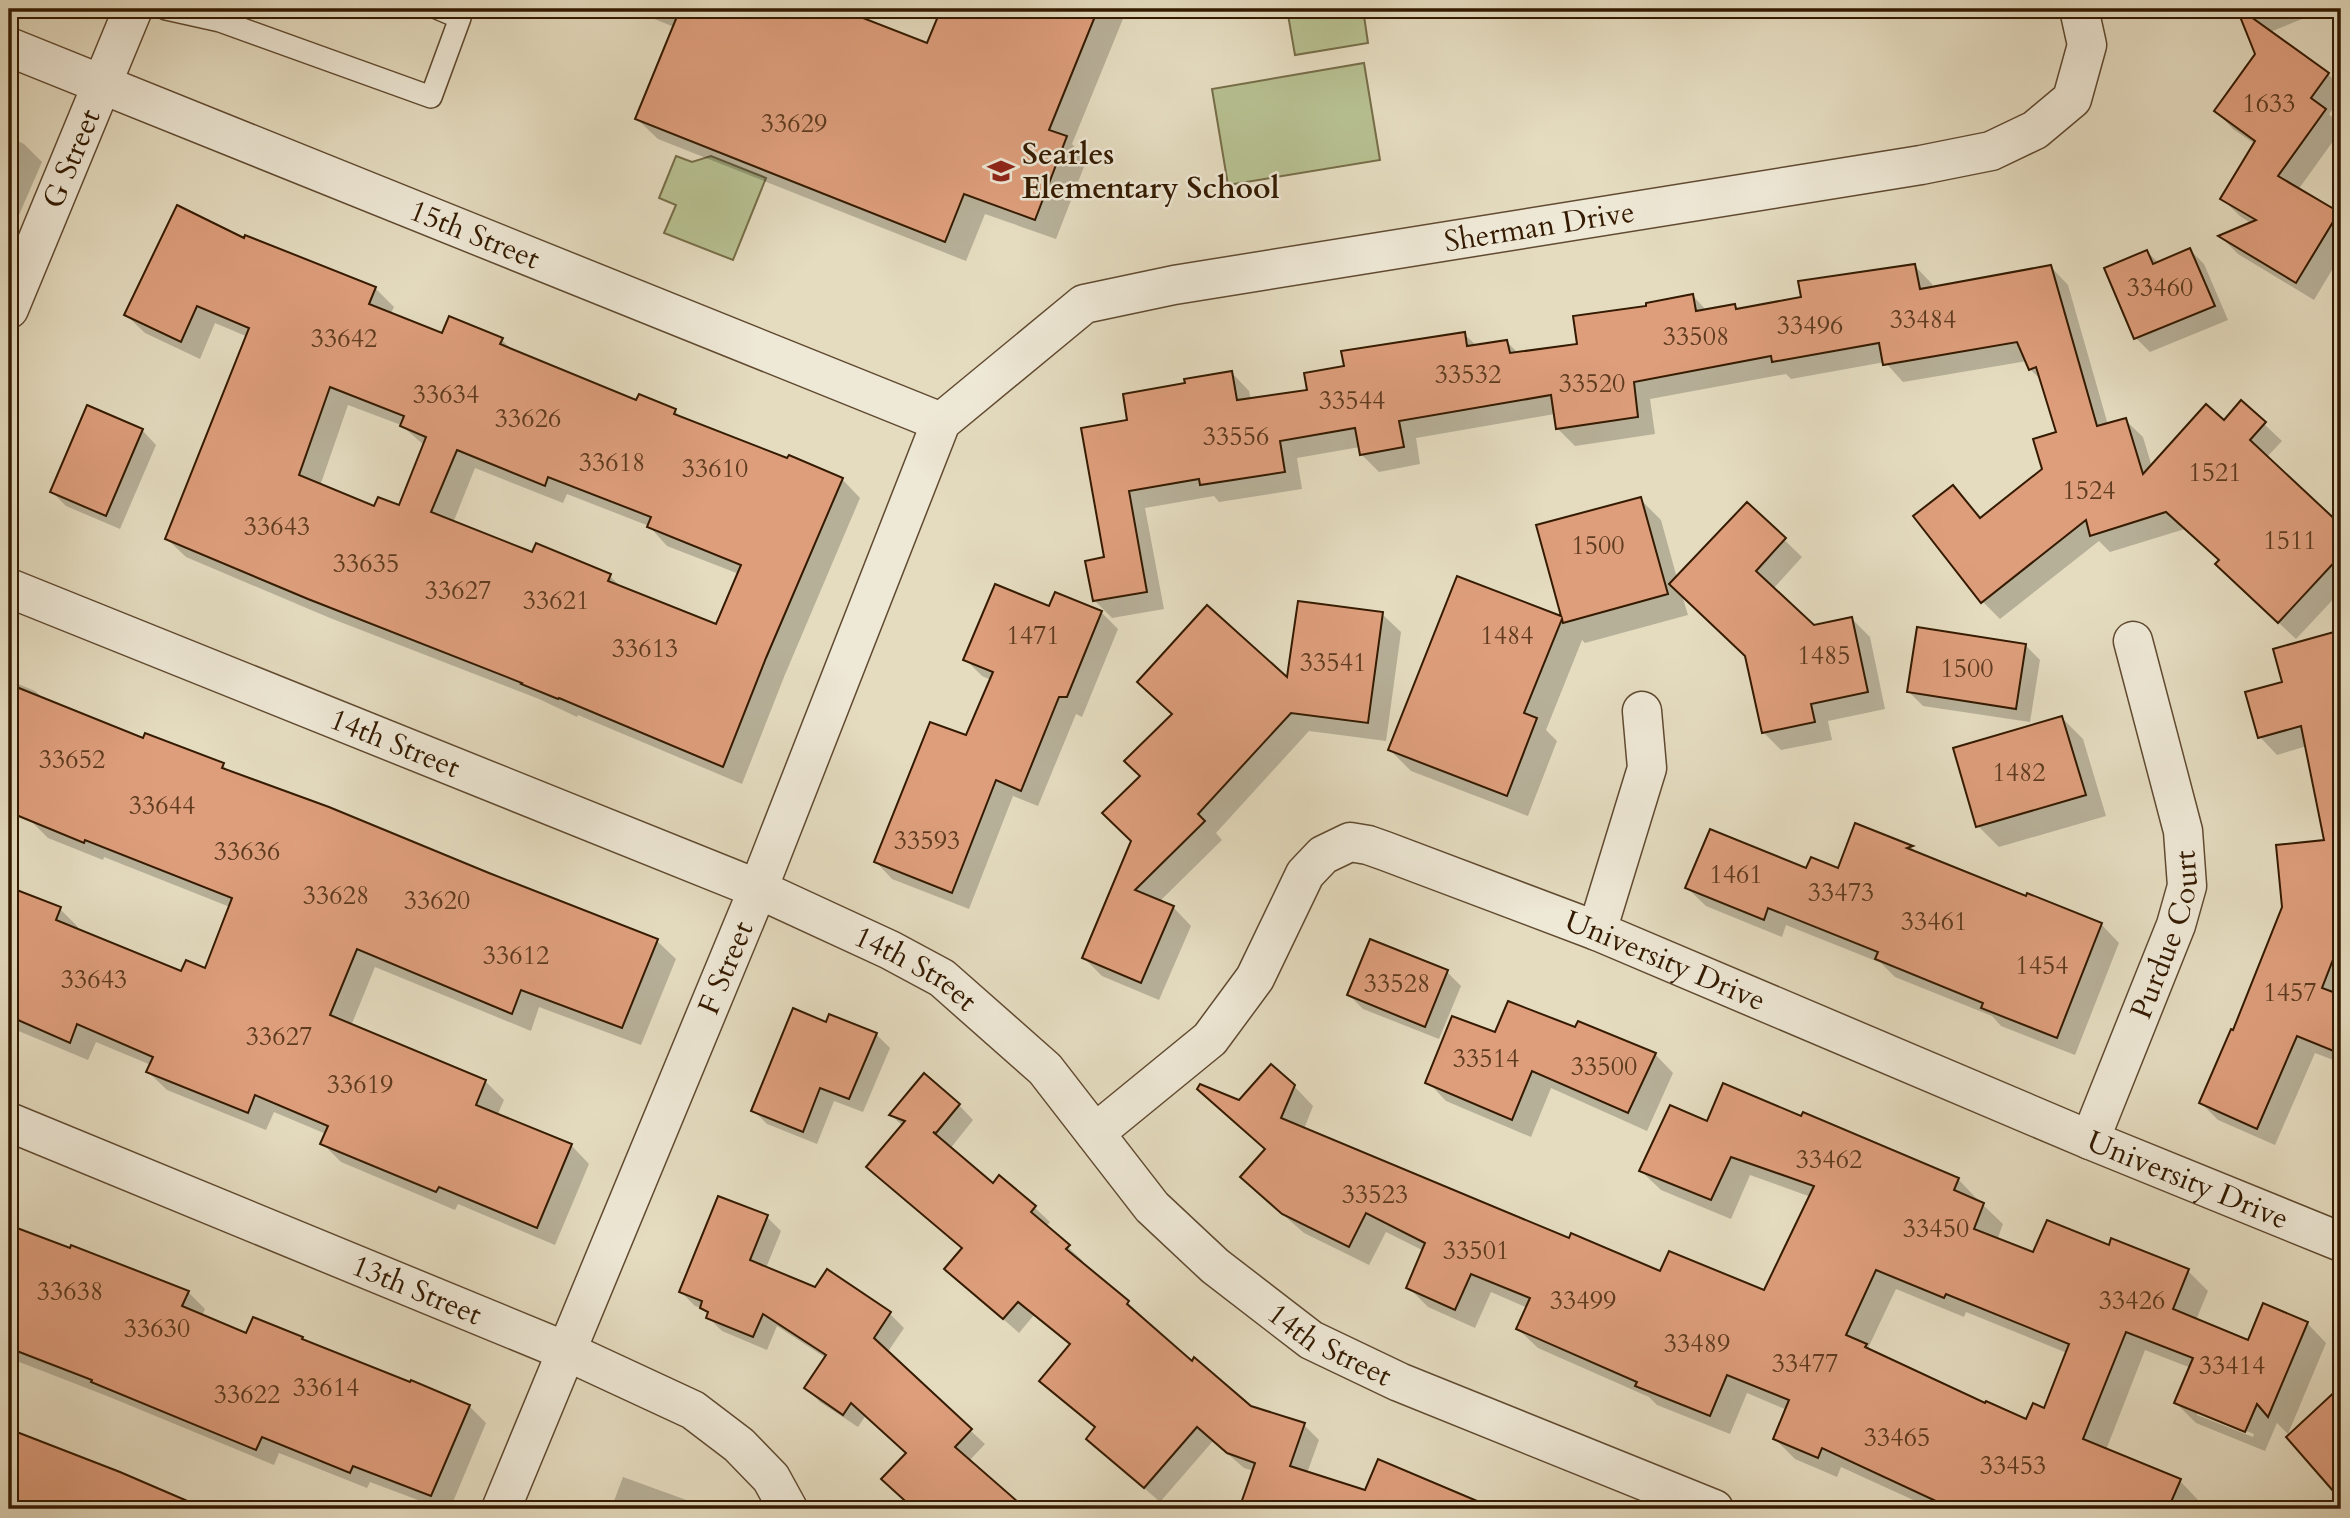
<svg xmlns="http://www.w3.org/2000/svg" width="2350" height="1518" font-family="Cardo,serif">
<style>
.green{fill:#b7c091;stroke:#766d48;stroke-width:2}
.shadow{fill:#0003;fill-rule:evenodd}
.building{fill:#de9e7c;stroke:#341a00;stroke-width:2;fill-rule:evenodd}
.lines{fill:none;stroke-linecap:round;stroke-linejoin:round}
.service-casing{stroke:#604a30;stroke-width:24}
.minor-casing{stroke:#604a30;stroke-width:41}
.service{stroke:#eee8d6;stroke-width:21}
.minor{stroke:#eee8d6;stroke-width:38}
.labels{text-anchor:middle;stroke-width:5;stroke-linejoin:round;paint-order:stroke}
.number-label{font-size:26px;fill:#5e3b1f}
.poi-label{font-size:30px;font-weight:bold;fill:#341a00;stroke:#eee8d6;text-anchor:start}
.street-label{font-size:30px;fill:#341a00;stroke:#eee8d6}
</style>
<rect width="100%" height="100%" fill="#e5dcc0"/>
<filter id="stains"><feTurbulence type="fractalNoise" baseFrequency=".00286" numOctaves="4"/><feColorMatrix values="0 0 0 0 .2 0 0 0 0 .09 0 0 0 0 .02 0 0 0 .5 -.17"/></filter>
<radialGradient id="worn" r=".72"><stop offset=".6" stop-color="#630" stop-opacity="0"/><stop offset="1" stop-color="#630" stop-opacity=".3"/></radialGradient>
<!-- green -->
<g class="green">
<polygon points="1287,9 1363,9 1368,43 1295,55"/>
<polygon points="1364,63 1380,160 1228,185 1212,89"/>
<polygon points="676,156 692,162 711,156 766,178 733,260 664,233 676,205 659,198"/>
</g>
<!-- shadow -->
<g class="shadow">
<polygon points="630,9 835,9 928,46 943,9 1127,9 1072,144 1087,159 1056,239 985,214 966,261 658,139 637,119 674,27"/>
<polygon points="2203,9 2233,9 2212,17"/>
<polygon points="2238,9 2318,9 2319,12 2270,32 2328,74 2341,87 2341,98 2329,114 2341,126 2341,130 2298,190 2341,217 2341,255 2314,300 2238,254 2221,237 2252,224 2240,216 2222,199 2255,144 2233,129 2216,111 2257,54"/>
<polygon points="9,137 24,144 42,162 9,238"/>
<path d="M245,241L375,288L394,307L390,315L443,335L502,340L514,352L637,402L675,411L684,420L842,479L860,498L784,677L742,784L578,715L577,717L539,699L330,618L186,557L167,539L248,337L215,323L200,359L145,333L126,315ZM348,405L401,425L425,446L400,507L375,508L320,486ZM475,468L563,503L567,494L649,526L667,546L739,574L717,626L622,588L610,576L533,555L453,523Z"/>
<polygon points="2190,250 2204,264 2228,320 2150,352 2136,338 2107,269 2147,252 2159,263"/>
<polygon points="1915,266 1932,284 1933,288 2051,267 2068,285 2108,425 2125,420 2143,437 2152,467 2224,422 2264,424 2282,441 2266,458 2341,527 2341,591 2296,639 2235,582 2220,561 2185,529 2110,552 2099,541 2000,619 1983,602 1953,487 1982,519 2044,470 2059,433 2042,381 2030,369 2027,361 1903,382 1885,362 1791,379 1786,374 1650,399 1655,434 1575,446 1557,428 1555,414 1416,438 1420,464 1379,472 1361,454 1360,447 1297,458 1302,489 1219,502 1214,496 1145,508 1164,609 1112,618 1094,600 1106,559 1129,421 1187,385 1232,373 1249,391 1251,400 1309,391 1346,367 1464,334 1477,346 1507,342 1519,354 1579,346 1648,307 1693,296 1707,311 1734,306 1739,310 1803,298"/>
<polygon points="88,407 142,430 156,445 120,529 66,506 52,492"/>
<polygon points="1640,499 1661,520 1677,578 1747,504 1802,557 1773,589 1814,627 1852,619 1870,637 1885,709 1828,721 1832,740 1781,750 1763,732 1747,656 1682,595 1688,615 1585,643 1582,640 1546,730 1557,741 1528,816 1411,771 1390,750 1458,578 1564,619"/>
<polygon points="1050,608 1101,612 1118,629 1082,717 1076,714 1038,806 1013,796 969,909 892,879 876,862 967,738 991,680 982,676 966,660"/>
<polygon points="1382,614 1401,632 1386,741 1309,731 1216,833 1222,840 1159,902 1173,907 1191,926 1159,1000 1102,976 1084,958 1133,841 1142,776 1173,715 1139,682 1288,681"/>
<polygon points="2341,632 2341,1063 2315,1053 2275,1145 2218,1120 2201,1103 2326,841 2307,746 2277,755 2260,737 2284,683 2276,651"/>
<polygon points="2025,645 2040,660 2030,722 1923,706 1909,692"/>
<polygon points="9,680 35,691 45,700 144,740 223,765 230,773 657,941 676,959 641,1045 539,1007 531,1031 375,967 351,1026 485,1081 504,1100 497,1116 571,1145 589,1164 555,1245 458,1204 455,1210 341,1162 322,1143 326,1134 274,1112 266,1130 167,1090 148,1072 151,1065 96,1042 88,1060 9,1027 9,889 60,909 78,927 77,931 182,974 206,970 230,907 104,857 103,860 48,838 30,820 36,803 9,791"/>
<polygon points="2062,718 2083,739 2106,816 1999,847 1978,826"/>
<polygon points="1856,826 1912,848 1919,855 2027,898 2101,924 2119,943 2075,1055 2001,1026 1992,1016 1895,977 1881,963 1786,925 1782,937 1706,906 1687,888 1807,871 1838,870"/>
<polygon points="1447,972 1461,986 1439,1039 1363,1009 1349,995"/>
<polygon points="827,1024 876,1034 890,1048 863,1112 834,1101 817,1144 767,1124 753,1110"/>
<polygon points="1576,1030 1655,1054 1673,1073 1647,1131 1551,1088 1531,1137 1446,1101 1428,1082 1496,1035"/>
<path d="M1294,1086L1313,1106L1304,1129L1570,1241L1661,1274L1765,1292L1811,1197L1750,1175L1731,1219L1661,1190L1641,1171L1707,1123L1958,1179L1977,1199L1976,1201L1983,1205L2003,1224L1997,1240L2034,1255L2110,1247L2188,1271L2208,1291L2196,1320L2249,1342L2307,1323L2326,1343L2288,1434L2277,1423L2265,1451L2196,1423L2176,1403L2191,1368L2145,1350L2106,1450L2180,1481L2199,1501L2198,1503L2208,1509H1933L1841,1467L1837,1477L1795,1459L1775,1439L1787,1410L1747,1393L1730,1434L1657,1405L1649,1397L1538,1348L1518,1329L1528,1308L1491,1292L1475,1328L1428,1307L1408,1287L1424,1251L1386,1232L1369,1265L1304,1233L1262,1196L1266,1150L1219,1108ZM1896,1289L1964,1317L1966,1312L2067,1353L2045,1410L2027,1421L1986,1406L1872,1352L1868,1348ZM2197,1411L2254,1434L2253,1437L2197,1415Z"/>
<polygon points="959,1105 973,1120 950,1149 993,1186 1035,1208 1050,1222 1046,1227 1083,1261 1081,1263 1128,1303 1143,1317 1141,1319 1192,1363 1250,1407 1304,1425 1319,1440 1307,1473 1366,1492 1463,1503 1479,1509 1241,1509 1254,1471 1244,1468 1213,1441 1160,1502 1088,1439 1096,1429 1041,1381 1071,1345 1034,1315 1019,1333 946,1269 963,1249 903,1126 891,1115"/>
<polygon points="767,1217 781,1231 766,1268 816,1289 827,1271 890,1314 904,1328 887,1353 985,1444 969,1461 1023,1509 915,1509 897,1493 907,1453 866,1415 858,1427 820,1402 806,1388 826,1358 777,1326 767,1350 722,1331 708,1317 709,1315 704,1309 695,1306 681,1292"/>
<polygon points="9,1227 188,1292 205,1309 202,1316 247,1335 254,1319 302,1339 306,1343 469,1406 486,1423 450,1509 442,1509 370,1482 367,1488 279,1453 274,1465 107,1396 9,1358"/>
<polygon points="2341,1389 2341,1498 2288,1437"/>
<polygon points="9,1431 120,1474 205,1509 9,1509"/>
<polygon points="623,1477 703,1506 706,1509 611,1509"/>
</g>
<!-- building -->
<g class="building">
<polygon points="680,9 840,9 927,43 941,9 1098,9 1049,130 1067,136 1035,220 964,194 945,242 635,119"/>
<polygon points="2237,9 2240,9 2329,73 2311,98 2326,109 2278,176 2339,212 2296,283 2218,236 2256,220 2220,199 2255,141 2214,111 2255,54"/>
<path d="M177,205L244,238L245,235L376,287L369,304L442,333L449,316L503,338L500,344L636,400L639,394L676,409L674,414L787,458L789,455L843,478L766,658L723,767L559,698L558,699L521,684L522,683L308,599L165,539L249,328L197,306L181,342L124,315ZM330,387L404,416L400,426L426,437L399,505L378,497L374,506L299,475ZM457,450L545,486L548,477L651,517L647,527L741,565L716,624L608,581L611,574L536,543L532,552L431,512Z"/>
<polygon points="2190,248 2215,306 2134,339 2104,268 2147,250 2153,264"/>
<polygon points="1915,264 1920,289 2051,265 2097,426 2126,418 2143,474 2206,404 2224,420 2241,400 2266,422 2250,440 2341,525 2341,555 2278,623 2215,564 2219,560 2166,512 2090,536 2086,520 1981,603 1913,516 1953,485 1980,518 2042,469 2033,439 2056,432 2036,367 2029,370 2017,342 1883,365 1879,343 1772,362 1771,356 1634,382 1638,417 1556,429 1551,395 1399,421 1404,447 1360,455 1355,428 1280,441 1285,472 1200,485 1199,479 1129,491 1147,592 1093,601 1085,561 1104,557 1081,428 1127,420 1123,394 1185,383 1184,379 1232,371 1237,400 1307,390 1304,373 1344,366 1341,351 1465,332 1467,346 1507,340 1510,353 1577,344 1573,316 1646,306 1646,303 1693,294 1696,311 1735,304 1736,309 1801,297 1798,281"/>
<polygon points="87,405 143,429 106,516 50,492"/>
<polygon points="1641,497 1668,594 1563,623 1562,619 1524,713 1537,718 1507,796 1388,750 1457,576 1561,616 1536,525"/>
<polygon points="1747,502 1786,538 1756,571 1814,625 1852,617 1868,692 1811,704 1815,722 1762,733 1745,656 1669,584"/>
<polygon points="995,584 1049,606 1055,592 1102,611 1067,697 1059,697 1021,791 996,780 952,893 874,862 930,722 966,735 993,672 963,660"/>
<polygon points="1298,601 1383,612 1368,723 1291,713 1198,814 1205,821 1135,890 1174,906 1141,983 1082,958 1131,841 1102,813 1140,776 1124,761 1172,714 1137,682 1207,605 1287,677"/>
<polygon points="1917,627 2026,644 2016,709 1907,692"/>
<polygon points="2341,630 2341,939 2322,988 2341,995 2341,1054 2297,1036 2257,1129 2199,1103 2231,1029 2233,1030 2282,907 2276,845 2324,840 2301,726 2258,738 2245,692 2282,682 2273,649"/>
<polygon points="9,684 143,738 145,733 224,763 222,768 329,807 489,873 658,939 622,1028 521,990 512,1014 357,949 330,1015 486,1080 476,1105 572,1144 537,1228 439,1187 436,1192 320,1144 328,1126 255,1095 248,1113 146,1072 153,1057 77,1024 70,1043 9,1016 9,887 61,907 56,920 181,971 186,960 205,968 232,898 85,840 84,843 9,812"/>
<polygon points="2062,716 2086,795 1976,827 1953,748"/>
<polygon points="1855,823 1913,846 1907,848 2026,896 2027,893 2102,923 2057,1038 1981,1008 1983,1003 1875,959 1878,952 1768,908 1764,920 1685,888 1710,829 1806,868 1811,857 1838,868"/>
<polygon points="1370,939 1448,970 1425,1027 1347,995"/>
<polygon points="1508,1001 1575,1027 1578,1021 1656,1053 1628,1113 1532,1071 1512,1120 1425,1083 1452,1016 1495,1032"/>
<polygon points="793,1008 826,1022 829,1014 877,1033 849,1099 820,1088 803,1132 751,1111"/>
<path d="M1271,1064L1295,1085L1281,1118L1569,1238L1571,1233L1660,1271L1669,1251L1764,1290L1814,1186L1731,1157L1711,1200L1639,1171L1670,1105L1707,1121L1723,1083L1801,1116L1803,1112L1959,1178L1954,1190L1984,1203L1974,1229L2033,1252L2047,1220L2109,1245L2111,1238L2189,1269L2173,1309L2248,1340L2263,1303L2308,1322L2268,1417L2257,1404L2245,1432L2174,1403L2193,1358L2126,1332L2083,1439L2181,1479L2168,1509H1953L1822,1448L1818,1458L1773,1439L1789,1400L1727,1375L1710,1416L1635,1386L1637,1382L1516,1329L1530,1298L1471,1274L1455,1310L1406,1288L1425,1243L1366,1213L1349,1247L1282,1214L1240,1177L1265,1149L1197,1089L1200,1084L1239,1100ZM1876,1270L1944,1298L1946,1294L2069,1344L2044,1408L2033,1403L2026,1419L1986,1401L1985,1403L1865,1347L1867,1344L1846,1335Z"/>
<polygon points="924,1073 960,1104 936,1133 933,1132 993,1183 999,1175 1036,1206 1031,1212 1070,1245 1066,1249 1129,1301 1127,1304 1192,1361 1194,1357 1251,1406 1305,1423 1290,1466 1365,1490 1378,1459 1496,1509 1239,1509 1255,1463 1227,1453 1197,1427 1144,1488 1086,1439 1095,1427 1039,1381 1070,1344 1018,1302 1003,1319 944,1269 962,1248 866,1167 905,1121 889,1115"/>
<polygon points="718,1196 768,1215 750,1260 815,1287 827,1269 891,1312 874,1338 972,1429 955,1447 1026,1509 914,1509 881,1479 906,1453 851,1403 843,1415 804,1388 826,1355 763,1314 753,1337 706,1318 708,1312 700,1308 702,1301 679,1292"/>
<polygon points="9,1225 70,1248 71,1245 189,1291 182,1306 246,1333 253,1317 303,1337 302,1339 410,1382 411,1380 470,1405 431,1496 353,1466 350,1473 262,1437 256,1450 91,1382 92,1380 9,1348"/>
<polygon points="2341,1386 2341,1500 2286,1437"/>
<polygon points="9,1429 120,1472 206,1509 9,1509"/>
</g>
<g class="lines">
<defs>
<polyline id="service" points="166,9 220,21 431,97 460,18 439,9"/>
<g id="minor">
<path id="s1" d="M9,47L941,422"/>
<path id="s2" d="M9,309L133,9"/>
<path id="s3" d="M9,588L758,889L890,950L942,978L1045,1069L1152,1207L1215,1266L1311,1340L1399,1382L1714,1509"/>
<polyline points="1597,931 1647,768 1642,711"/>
<path id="s4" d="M9,1122L568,1352L693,1410L739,1445L771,1478L788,1509"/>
<path id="s5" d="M1095,1133L1210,1039L1255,978L1305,874L1323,855L1350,842L1368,845L1385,851L1597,931L2090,1140L2341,1242"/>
<path id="s6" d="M2090,1140L2176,925L2187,886L2183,831L2133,641"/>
<path id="s7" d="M501,1509L758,889L941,422L1084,304L1174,285L1921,165L1991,151L2035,130L2072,99L2087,45L2079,9"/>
</g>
</defs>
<!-- service casing -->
<use href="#service" class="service-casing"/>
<!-- minor casing -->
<use href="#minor" class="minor-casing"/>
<!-- service -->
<use href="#service" class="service"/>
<!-- minor -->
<use href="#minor" class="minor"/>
</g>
<!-- icons -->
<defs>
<symbol id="school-bare" viewBox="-9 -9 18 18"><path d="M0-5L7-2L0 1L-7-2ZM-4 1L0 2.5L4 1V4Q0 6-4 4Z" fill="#8f2418" stroke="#eee8d6" stroke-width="2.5" paint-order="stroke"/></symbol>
</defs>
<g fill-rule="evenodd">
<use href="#school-bare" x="982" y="152" width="38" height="38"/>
</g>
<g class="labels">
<!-- number labels -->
<g class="number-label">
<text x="2269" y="112">1633</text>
<text x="794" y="132">33629</text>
<text x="2160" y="296">33460</text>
<text x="1923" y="328">33484</text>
<text x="1810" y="334">33496</text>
<text x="1696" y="345">33508</text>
<text x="344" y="347">33642</text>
<text x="1468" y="383">33532</text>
<text x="1592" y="392">33520</text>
<text x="446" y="403">33634</text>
<text x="1352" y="409">33544</text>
<text x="528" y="427">33626</text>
<text x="1236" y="445">33556</text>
<text x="612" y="471">33618</text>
<text x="715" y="477">33610</text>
<text x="2215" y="481">1521</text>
<text x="2089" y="499">1524</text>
<text x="277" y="535">33643</text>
<text x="2290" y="549">1511</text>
<text x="1598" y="554">1500</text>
<text x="366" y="572">33635</text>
<text x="458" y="599">33627</text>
<text x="556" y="609">33621</text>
<text x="1033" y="644">1471</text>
<text x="1507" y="644">1484</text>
<text x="645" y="657">33613</text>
<text x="1824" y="664">1485</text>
<text x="1333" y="671">33541</text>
<text x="1967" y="677">1500</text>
<text x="72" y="768">33652</text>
<text x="2019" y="781">1482</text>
<text x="162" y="814">33644</text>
<text x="927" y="849">33593</text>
<text x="247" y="860">33636</text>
<text x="1736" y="883">1461</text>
<text x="1841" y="901">33473</text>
<text x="336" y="904">33628</text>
<text x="437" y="909">33620</text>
<text x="1934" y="930">33461</text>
<text x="516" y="964">33612</text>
<text x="2042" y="974">1454</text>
<text x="94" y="988">33643</text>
<text x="1397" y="992">33528</text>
<text x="2290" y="1001">1457</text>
<text x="279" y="1045">33627</text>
<text x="1486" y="1067">33514</text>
<text x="1604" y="1075">33500</text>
<text x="360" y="1093">33619</text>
<text x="1829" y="1168">33462</text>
<text x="1375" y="1203">33523</text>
<text x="1936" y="1237">33450</text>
<text x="1476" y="1259">33501</text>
<text x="70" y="1300">33638</text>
<text x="1583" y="1309">33499</text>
<text x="2132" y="1309">33426</text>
<text x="157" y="1337">33630</text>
<text x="1697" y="1352">33489</text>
<text x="1805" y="1372">33477</text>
<text x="2232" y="1374">33414</text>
<text x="326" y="1396">33614</text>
<text x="247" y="1403">33622</text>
<text x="1897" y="1446">33465</text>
<text x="2013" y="1474">33453</text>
</g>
<!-- poi labels -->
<g class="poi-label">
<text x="1022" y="164">Searles<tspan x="1022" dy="34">Elementary School</tspan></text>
</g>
<!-- street labels -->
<g class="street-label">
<text dy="10" stroke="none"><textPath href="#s2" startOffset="163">G Street</textPath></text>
<text dy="10" stroke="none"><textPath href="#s7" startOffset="1820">Sherman Drive</textPath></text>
<text dy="10" stroke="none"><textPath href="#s1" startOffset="502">15th Street</textPath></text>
<text dy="10" stroke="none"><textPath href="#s3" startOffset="416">14th Street</textPath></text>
<text dy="10" stroke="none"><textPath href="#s6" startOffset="220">Purdue Court</textPath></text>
<text dy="10" stroke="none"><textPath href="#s5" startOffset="733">University Drive</textPath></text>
<text dy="10" stroke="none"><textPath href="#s7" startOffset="586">F Street</textPath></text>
<text dy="10" stroke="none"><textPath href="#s3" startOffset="984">14th Street</textPath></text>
<text dy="10" stroke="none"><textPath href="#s5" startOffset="1300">University Drive</textPath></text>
<text dy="10" stroke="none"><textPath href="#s4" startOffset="441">13th Street</textPath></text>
<text dy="10" stroke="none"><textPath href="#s3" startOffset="1550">14th Street</textPath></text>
</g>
</g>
<!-- margin -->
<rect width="2350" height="1518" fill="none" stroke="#e5dcc0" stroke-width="35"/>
<rect x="10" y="10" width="2329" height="1497" fill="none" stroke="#341a00" stroke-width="3.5"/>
<rect x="18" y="18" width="2315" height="1483" fill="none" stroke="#341a00" stroke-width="2"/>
<rect width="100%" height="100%" filter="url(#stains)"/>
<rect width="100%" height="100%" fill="url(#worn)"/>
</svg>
